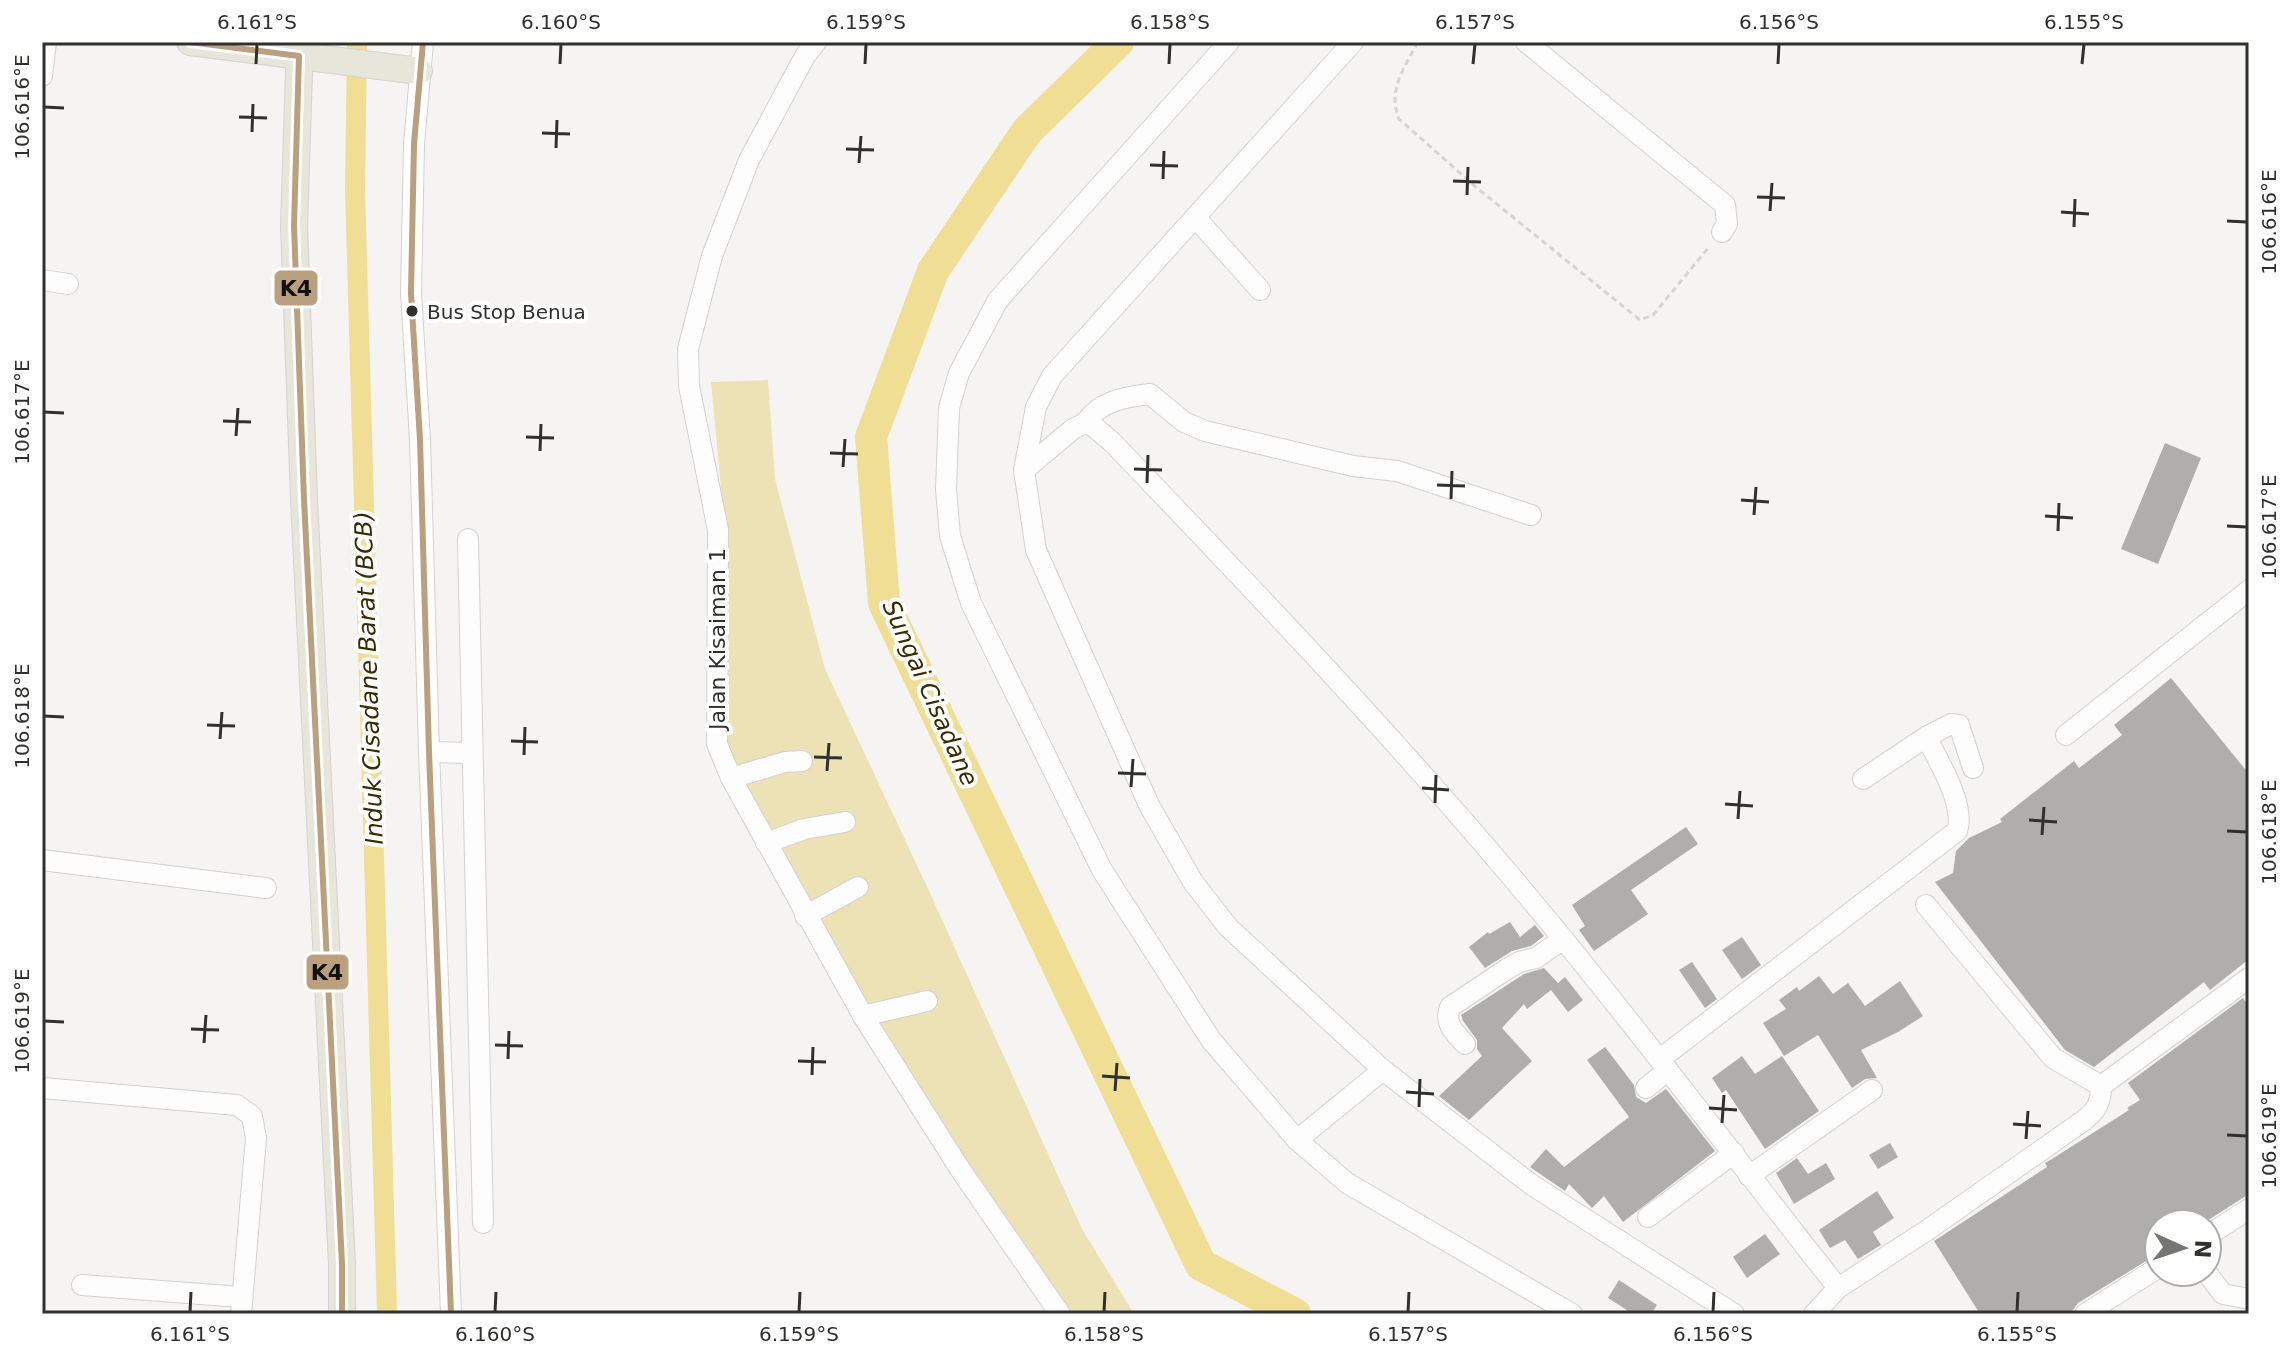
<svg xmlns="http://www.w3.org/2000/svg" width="2291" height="1356" font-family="'DejaVu Sans',sans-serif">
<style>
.green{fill:#ede1b6}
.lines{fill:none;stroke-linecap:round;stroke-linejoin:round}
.canal{stroke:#f0de95;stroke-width:20}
.river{stroke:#f0de95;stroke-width:32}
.building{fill:#afaead}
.minor-casing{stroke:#d2d1d0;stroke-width:22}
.major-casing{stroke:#d2d2d1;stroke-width:28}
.path{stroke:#d4d4d3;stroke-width:3;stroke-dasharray:6 4;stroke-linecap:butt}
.minor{stroke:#fefdfd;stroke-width:20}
.major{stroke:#e8e6da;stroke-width:26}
.bus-1-casing{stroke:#fff;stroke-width:12}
.bus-1{stroke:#baa07e;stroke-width:6}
.ticks{fill:none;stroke:#30302e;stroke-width:3}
.bus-dot{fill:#30302e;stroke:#fff;stroke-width:3}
.labels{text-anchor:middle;stroke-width:8;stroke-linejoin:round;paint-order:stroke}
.bus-label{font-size:20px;fill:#30302e;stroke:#fff;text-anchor:start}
.street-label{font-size:22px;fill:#30302e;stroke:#fff}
.water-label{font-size:24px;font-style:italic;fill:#372c00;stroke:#fff}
.line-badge{stroke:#fff;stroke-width:3}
.pale-badge-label{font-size:22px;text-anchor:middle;font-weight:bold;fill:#111}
.neatline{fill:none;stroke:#30302e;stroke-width:3}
.ticks-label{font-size:20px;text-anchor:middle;fill:#30302e}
</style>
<rect width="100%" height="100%" fill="#f5f4f3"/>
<!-- green -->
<polygon class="green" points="768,380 775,479 825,669 929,891 1082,1229 1133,1312 1130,1314 1051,1314 862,1033 715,767 725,529 711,382"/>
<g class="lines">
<!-- canal -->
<polyline class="canal" points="357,42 355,190 387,1314"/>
<!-- river -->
<polyline class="river" points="1118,42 1027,131 933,271 871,437 884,603 1201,1265 1295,1314"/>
</g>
<!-- building -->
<g class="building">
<polygon points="2165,443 2201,458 2158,564 2121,549"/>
<polygon points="2171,678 2249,774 2249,959 2210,990 2204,982 2094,1067 2065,1050 1935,882 1953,873 1956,851 1969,838 2002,822 2000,819 2074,761 2079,768 2122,735 2114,725"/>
<polygon points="1686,827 1698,844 1631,890 1648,914 1594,951 1579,930 1585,926 1572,905"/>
<polygon points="1510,922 1520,937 1535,925 1544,936 1531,946 1512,951 1485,968 1469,947 1488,932 1489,934"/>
<polygon points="1742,937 1761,965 1742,979 1722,950"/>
<polygon points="1692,962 1717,999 1705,1008 1679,970"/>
<polygon points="1544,968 1558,983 1565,977 1583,1000 1568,1012 1551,990 1527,1009 1524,1004 1502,1028 1532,1061 1469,1120 1439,1096 1482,1056 1477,1049 1477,1040 1463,1021 1461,1015 1524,974"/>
<polygon points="1819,976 1833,994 1848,983 1865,1006 1900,981 1923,1016 1898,1032 1861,1050 1877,1078 1865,1079 1852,1088 1818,1035 1784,1056 1763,1023 1786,1009 1779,1000 1797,987 1799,991"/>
<polygon points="2243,998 2249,1007 2249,1194 2202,1224 2159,1224 2159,1253 2078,1303 2070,1314 1980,1314 1934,1241 2047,1167 2045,1163 2052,1159 2129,1110 2127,1108 2140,1100 2128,1083"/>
<polygon points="1605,1047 1634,1085 1636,1097 1646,1103 1666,1089 1715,1151 1623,1222 1604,1196 1592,1208 1569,1184 1565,1191 1530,1167 1546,1149 1564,1167 1629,1117 1587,1060"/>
<polygon points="1742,1056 1755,1074 1782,1056 1819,1111 1765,1149 1726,1090 1722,1093 1712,1078"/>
<polygon points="1890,1143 1898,1157 1878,1169 1869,1155"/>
<polygon points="1797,1158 1808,1174 1826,1163 1835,1179 1794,1204 1776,1173"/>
<polygon points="1877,1191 1894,1218 1873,1232 1881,1245 1858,1259 1845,1240 1830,1248 1819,1230"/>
<polygon points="1765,1234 1780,1254 1747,1278 1733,1257"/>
<polygon points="1619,1280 1657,1305 1651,1314 1633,1314 1608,1298"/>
</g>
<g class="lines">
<defs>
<g id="minor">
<polyline points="423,42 414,144 411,293 420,440 429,752 451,1314"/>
<polyline points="816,42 805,56 749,160 712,256 688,349 689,386 718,530 717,744 731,778 863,1016 960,1169 1060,1314"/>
<polyline points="1229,42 998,300 959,373 949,408 946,489 950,536 971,603 1102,870 1211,1040 1297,1140 1347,1183 1572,1314"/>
<polyline points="1353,42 1052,376 1036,407 1024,470 1036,550 1149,805 1193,882 1228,927 1383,1070 1532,1185 1734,1314"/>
<polyline points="1526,42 1725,205 1727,224 1722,232"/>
<polyline points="42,76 46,42"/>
<polyline points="1196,218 1260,290"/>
<polyline points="42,280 68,284"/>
<path d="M1085,423C1100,401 1124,397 1150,394L1184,422L1205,431L1353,466L1397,471L1531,515"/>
<path d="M1024,470L1073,429L1085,423L1093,426L1112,442C1248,584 1383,725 1510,875C1623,1009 1729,1150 1838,1288"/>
<polyline points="468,539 483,1223"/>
<polyline points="2066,735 2249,590"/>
<polyline points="1926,737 1951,724 1959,725 1973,768"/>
<polyline points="429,752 471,753"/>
<polyline points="731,778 785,762 802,761"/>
<polyline points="766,843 804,829 845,822"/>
<polyline points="42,860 266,888"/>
<polyline points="805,916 858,887"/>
<polyline points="863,1016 927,1001"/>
<path d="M1465,1044C1454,1032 1444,1024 1450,1007L1507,969L1519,962L1536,958L1562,940"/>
<path d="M1660,1059L1957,831C1966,805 1938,760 1926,737L1863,779"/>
<polyline points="2101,1086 2249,978"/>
<polyline points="42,1088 237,1105 252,1116 256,1138 241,1314"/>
<polyline points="1646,1088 1668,1070"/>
<polyline points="1297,1140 1383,1070"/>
<polyline points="1749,1176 1872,1090"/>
<polyline points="1648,1217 1734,1153"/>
<polyline points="2207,1236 2249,1209"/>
<polyline points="2206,1272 2223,1294 2249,1299"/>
<polyline points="82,1285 241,1297"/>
<path d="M1814,1314L1838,1288L1926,1231L2083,1121C2096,1111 2101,1104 2101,1086L2053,1058L1926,905"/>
<polyline points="2085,1314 2159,1267"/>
</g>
<g id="major">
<polyline points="190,42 419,71"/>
<polyline points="300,42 294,225 304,499 342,1264 342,1314"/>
</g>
</defs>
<!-- minor casing -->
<use href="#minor" class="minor-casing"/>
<!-- major casing -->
<use href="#major" class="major-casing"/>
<!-- path -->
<path class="path" d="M1418,42C1405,67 1387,90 1399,119L1477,188L1640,320L1653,315L1709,247"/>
<!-- minor -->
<use href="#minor" class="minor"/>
<!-- major -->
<use href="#major" class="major"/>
<defs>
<g id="bus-1">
<polyline points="190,42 299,56 294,225 304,499 342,1264 342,1314"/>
<polyline points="423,42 414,144 411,293 420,440 429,752 451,1314"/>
</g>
</defs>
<!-- bus-1 casing -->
<use href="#bus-1" class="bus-1-casing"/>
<!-- bus-1 -->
<use href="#bus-1" class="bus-1"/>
</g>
<!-- ticks -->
<path class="ticks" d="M256,64L257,44M560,64L561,44M865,64L866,44M1169,64L1170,44M1473,64L1475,44M1778,64L1779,44M2082,64L2084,44M44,107L64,108M239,117L267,118M252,132L253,104M542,133L570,134M556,148L557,120M846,149L874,150M859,163L861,136M1150,165L1178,166M1163,179L1164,151M1453,181L1481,182M1467,195L1468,167M1757,197L1785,198M1770,211L1772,183M2061,212L2089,214M2227,221L2247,222M2074,227L2075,199M44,412L64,413M223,421L251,422M236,436L238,408M526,437L554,438M540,451L541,424M830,453L858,454M843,467L845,439M1134,469L1162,470M1147,483L1148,455M1437,485L1465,486M1451,499L1452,471M1741,500L1769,502M1754,515L1756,487M2045,516L2073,518M2227,526L2247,527M2058,531L2059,503M44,716L64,717M207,725L235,726M220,739L222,712M511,741L538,742M524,755L525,727M814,757L842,758M827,771L829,743M1118,773L1146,774M1131,787L1133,759M1422,788L1449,790M1435,803L1436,775M1725,804L1753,806M1738,819L1740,791M2029,820L2057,822M2227,831L2247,832M2042,835L2044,807M44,1021L64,1022M191,1029L219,1030M204,1043L206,1015M495,1045L523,1046M508,1059L509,1031M798,1061L826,1062M812,1075L813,1047M1102,1076L1130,1078M1115,1091L1117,1063M1406,1092L1434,1094M1419,1107L1420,1079M1709,1108L1737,1110M1722,1123L1724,1095M2013,1124L2041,1126M2227,1135L2247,1136M2026,1139L2028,1111M190,1312L191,1292M495,1312L496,1292M799,1312L800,1292M1104,1312L1105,1292M1408,1312L1409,1292M1713,1312L1714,1292M2017,1312L2018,1292"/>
<!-- markers -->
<circle class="bus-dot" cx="412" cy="311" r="7"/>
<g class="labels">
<!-- bus labels -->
<g class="bus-label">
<text x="427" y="319">Bus Stop Benua</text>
</g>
<!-- street labels -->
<g class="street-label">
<text transform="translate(717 639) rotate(-90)" y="8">Jalan Kisaiman 1</text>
</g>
<!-- water labels -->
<g class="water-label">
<text transform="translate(369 678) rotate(-92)" y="8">Induk Cisadane Barat (BCB)</text>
<text transform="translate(930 693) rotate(66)" y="8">Sungai Cisadane</text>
</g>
</g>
<g class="line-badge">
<rect x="273" y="269" width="46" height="38" rx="8" fill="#baa07e"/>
<rect x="305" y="953" width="45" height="38" rx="8" fill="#baa07e"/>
</g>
<g class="pale-badge-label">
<text x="296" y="296">K4</text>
<text x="327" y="980">K4</text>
</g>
<!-- border -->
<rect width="2291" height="1356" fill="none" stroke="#ffffff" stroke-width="88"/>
<!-- north arrow -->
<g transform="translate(2183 1248) rotate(93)"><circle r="38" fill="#ffffff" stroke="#acacab" stroke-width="2"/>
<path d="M0-6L14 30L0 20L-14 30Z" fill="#757573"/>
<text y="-12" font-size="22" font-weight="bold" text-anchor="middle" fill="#30302e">N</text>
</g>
<rect x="44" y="44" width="2203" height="1268" class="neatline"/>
<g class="ticks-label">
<text x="257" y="29">6.161°S</text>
<text x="561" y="29">6.160°S</text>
<text x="866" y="29">6.159°S</text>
<text x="1170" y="29">6.158°S</text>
<text x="1475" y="29">6.157°S</text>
<text x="1779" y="29">6.156°S</text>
<text x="2084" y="29">6.155°S</text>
<text transform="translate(22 107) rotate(-90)" y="7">106.616°E</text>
<text transform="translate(2269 222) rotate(-90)" y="7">106.616°E</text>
<text transform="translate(22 412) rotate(-90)" y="7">106.617°E</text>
<text transform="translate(2269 527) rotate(-90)" y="7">106.617°E</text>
<text transform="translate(22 716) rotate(-90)" y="7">106.618°E</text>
<text transform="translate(2269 832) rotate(-90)" y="7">106.618°E</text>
<text transform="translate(22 1021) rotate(-90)" y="7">106.619°E</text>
<text transform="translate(2269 1136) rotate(-90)" y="7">106.619°E</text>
<text x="190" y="1341">6.161°S</text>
<text x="495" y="1341">6.160°S</text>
<text x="799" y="1341">6.159°S</text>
<text x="1104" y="1341">6.158°S</text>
<text x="1408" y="1341">6.157°S</text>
<text x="1713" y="1341">6.156°S</text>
<text x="2017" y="1341">6.155°S</text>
</g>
</svg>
